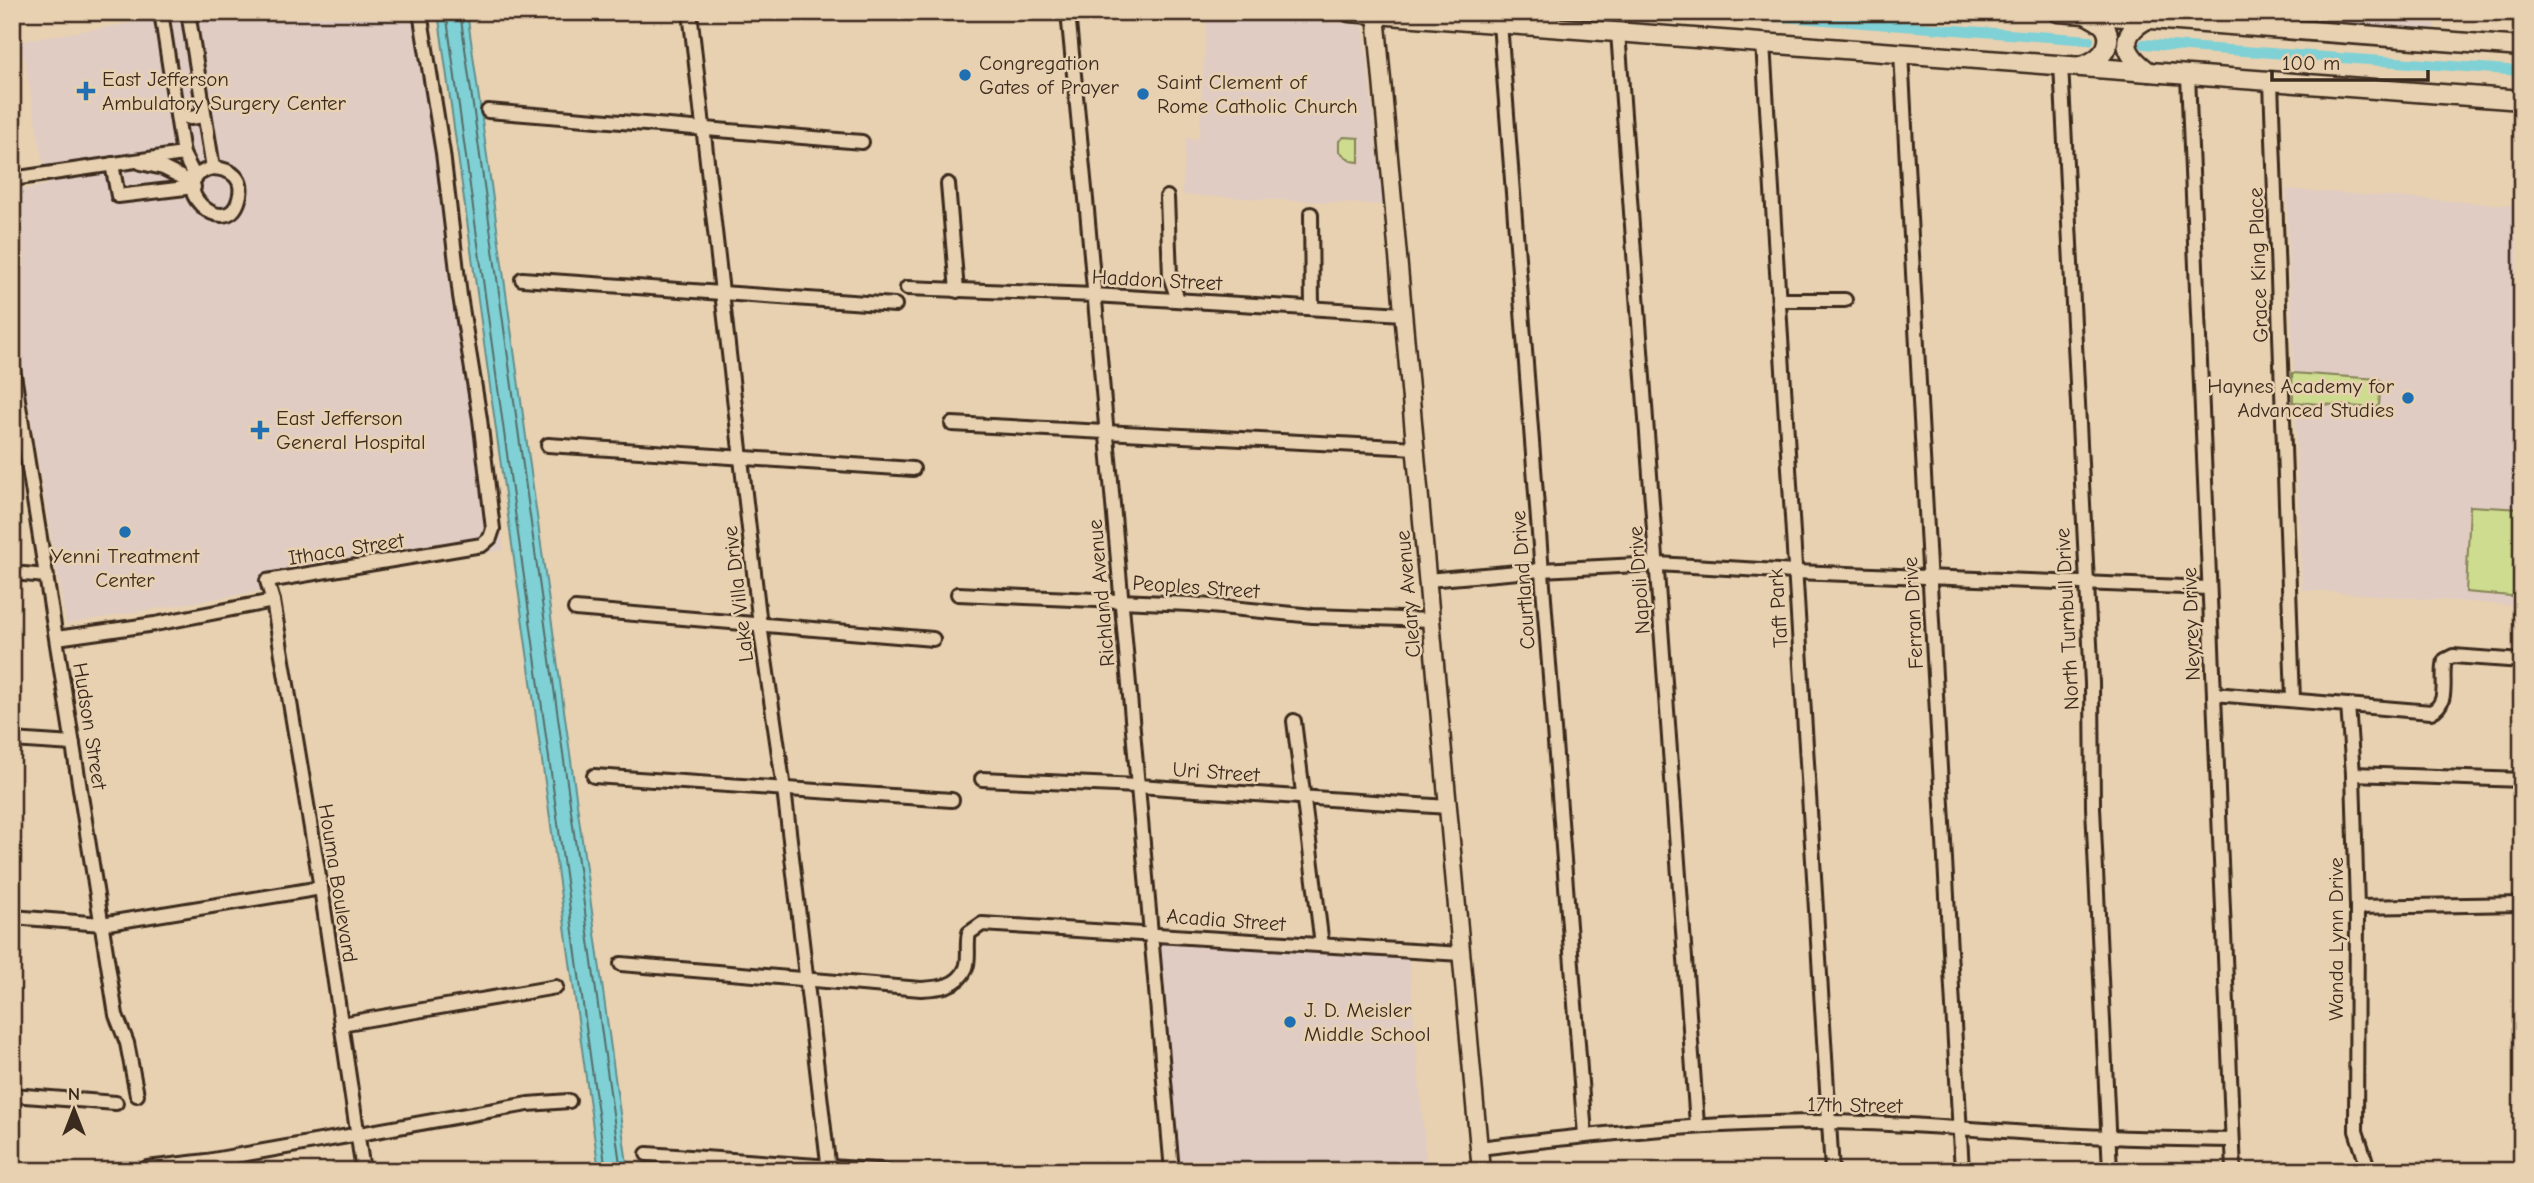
<svg xmlns="http://www.w3.org/2000/svg" width="2534" height="1183" font-family="'Comic Neue',sans-serif">
<style>
.built{fill:#e0ccc3}
.green{fill:#cedc8f;stroke:#848356;stroke-width:2}
.water{fill:#7fd1d6;stroke:#648e8c;stroke-width:2}
.lines{fill:none;stroke-linecap:round;stroke-linejoin:round}
.shore{stroke:#566d68;stroke-width:2}
.canal{stroke:#7fd1d6;stroke-width:10}
.minor-casing{stroke:#3b2a1e;stroke-width:18}
.tertiary-casing{stroke:#3b2a1e;stroke-width:21}
.secondary-casing{stroke:#3b2a1e;stroke-width:23}
.minor{stroke:#e8d1b0;stroke-width:12}
.tertiary{stroke:#e8d1b0;stroke-width:16}
.secondary{stroke:#e8d1b0;stroke-width:18}
.poi-dot{fill:#1f6fb2;stroke:#e8d1b0;stroke-width:2.5}
.labels{text-anchor:middle;stroke-width:5;stroke-linejoin:round;paint-order:stroke}
.poi-label{font-size:21px;fill:#3b2a1e;stroke:#e8d1b0;text-anchor:start}
.street-label{font-size:21px;fill:#3b2a1e;stroke:#e8d1b0}
</style>
<rect width="100%" height="100%" fill="#e8d1b0"/>
<filter id="ink" filterUnits="userSpaceOnUse"><feTurbulence type="fractalNoise" baseFrequency=".0143" numOctaves="2"/><feDisplacementMap in="SourceGraphic" scale="14" xChannelSelector="R" yChannelSelector="G"/><feConvolveMatrix kernelMatrix="1 2 1 2 8 2 1 2 1" color-interpolation-filters="sRGB"/></filter>
<g filter="url(#ink)">
<!-- built -->
<g class="built">
<polygon points="154,12 430,12 504,550 66,624 12,310 12,191 47,185 21,41 155,19"/>
<polygon points="2275,12 2436,12 2434,35 2276,21"/>
<polygon points="1207,13 1363,25 1383,205 1182,195 1186,138 1199,139"/>
<polygon points="2520,111 2522,111 2522,606 2302,590 2286,189 2520,206"/>
<polygon points="1159,943 1409,958 1427,1171 1180,1171"/>
</g>
<!-- green -->
<g class="green">
<polygon points="1344,137 1359,138 1359,162 1351,161 1339,151 1339,141"/>
<polygon points="2292,373 2379,379 2381,382 2379,405 2376,408 2293,402"/>
<polygon points="2470,506 2522,509 2522,597 2466,592"/>
</g>
<!-- water -->
<polygon class="water" points="438,12 467,12 628,1171 599,1171"/>
<g class="lines">
<!-- shore -->
<g class="shore">
<polyline points="446,12 606,1171"/>
<polyline points="460,12 621,1171"/>
</g>
<!-- canal -->
<g class="canal">
<polyline points="1716,12 2089,40"/>
<polyline points="2144,44 2522,71"/>
</g>
<defs>
<g id="minor">
<polyline points="161,12 183,154 195,177"/>
<polyline points="188,12 213,168"/>
<polyline points="690,12 760,625 784,789 829,1171"/>
<polyline points="1068,12 1087,210 1172,1171"/>
<polyline points="2268,12 2269,30"/>
<polyline points="1500,23 1585,1135"/>
<polyline points="1618,32 1697,1125"/>
<polyline points="1763,43 1832,1171"/>
<polyline points="1901,53 1962,1171"/>
<polyline points="2061,64 2092,683 2093,807 2110,1171"/>
<polyline points="2188,76 2234,1171"/>
<polyline points="2271,82 2293,700"/>
<polyline points="488,111 862,142"/>
<polyline points="177,114 190,118 204,116"/>
<polyline points="141,163 163,168 193,183"/>
<polyline points="112,164 118,196 194,187"/>
<path d="M213,168C232,169 245,179 239,199C227,244 159,181 213,168Z"/>
<polyline points="12,179 183,154"/>
<polyline points="948,184 957,291"/>
<polyline points="1167,197 1170,276 1178,300"/>
<polyline points="1311,214 1312,308"/>
<polyline points="522,279 895,305"/>
<polyline points="907,288 1094,295 1403,314"/>
<polyline points="1779,300 1845,300"/>
<polyline points="12,362 116,1015 127,1043 137,1095"/>
<polyline points="952,424 1416,448"/>
<polyline points="548,445 913,469"/>
<polyline points="12,573 47,576"/>
<polyline points="1427,580 1541,570 1657,564 1795,572 2209,588"/>
<polyline points="958,594 1190,604 1313,616 1431,620"/>
<polyline points="575,609 933,639"/>
<polyline points="57,638 155,624 273,601"/>
<path d="M2214,694L2431,712C2451,702 2440,678 2445,660L2453,656L2522,661"/>
<polyline points="2348,705 2353,774 2357,907 2356,1131 2369,1171"/>
<polyline points="1294,721 1322,945"/>
<polyline points="12,740 73,744"/>
<polyline points="2353,774 2522,780"/>
<polyline points="594,776 952,800"/>
<polyline points="982,779 1138,786 1448,807"/>
<polyline points="2357,907 2522,904"/>
<polyline points="12,917 102,924 321,888"/>
<path d="M621,964L921,989C939,988 958,987 966,968C970,958 966,944 969,933L982,924L1461,954"/>
<polyline points="341,1024 556,987"/>
<polyline points="12,1095 116,1103"/>
<path d="M1479,1148C1596,1134 1710,1122 1828,1122C1923,1123 2016,1134 2110,1137C2151,1139 2192,1139 2232,1140"/>
<polyline points="647,1154 888,1171"/>
<polyline points="147,1168 207,1161 528,1104 569,1101"/>
<polyline points="363,1171 321,888 273,601 267,581 482,545 490,538 493,529 480,419 460,296 443,153 420,12"/>
</g>
<polyline id="tertiary" points="1376,14 1481,1171"/>
<g id="secondary">
<polyline points="1349,12 2522,100"/>
<polyline points="2058,12 2522,47"/>
<path d="M2080,66C2096,63 2115,48 2106,29C2102,22 2094,19 2087,15"/>
<path d="M2149,72C2123,53 2117,35 2149,18"/>
</g>
</defs>
<!-- minor casing -->
<use href="#minor" class="minor-casing"/>
<!-- tertiary casing -->
<use href="#tertiary" class="tertiary-casing"/>
<!-- secondary casing -->
<use href="#secondary" class="secondary-casing"/>
<!-- minor -->
<use href="#minor" class="minor"/>
<!-- tertiary -->
<use href="#tertiary" class="tertiary"/>
<!-- secondary -->
<use href="#secondary" class="secondary"/>
</g>
</g>
<!-- markers -->
<g class="poi-dot">
<circle cx="965" cy="75" r="7"/>
<path d="M82.5 80.5h7v7h7v7h-7v7h-7v-7h-7v-7h7z"/>
<circle cx="1143" cy="94" r="7"/>
<circle cx="2408" cy="398" r="7"/>
<path d="M256.5 419.5h7v7h7v7h-7v7h-7v-7h-7v-7h7z"/>
<circle cx="125" cy="532" r="7"/>
<circle cx="1290" cy="1022" r="7"/>
</g>
<g class="labels">
<!-- poi labels -->
<g class="poi-label">
<text x="979" y="70">Congregation<tspan x="979" dy="24">Gates of Prayer</tspan></text>
<text x="102" y="86">East Jefferson<tspan x="102" dy="24">Ambulatory Surgery Center</tspan></text>
<text x="1157" y="89">Saint Clement of<tspan x="1157" dy="24">Rome Catholic Church</tspan></text>
<text x="2394" y="393" text-anchor="end">Haynes Academy for<tspan x="2394" dy="24">Advanced Studies</tspan></text>
<text x="276" y="425">East Jefferson<tspan x="276" dy="24">General Hospital</tspan></text>
<text x="125" y="563" text-anchor="middle">Yenni Treatment<tspan x="125" dy="24">Center</tspan></text>
<text x="1304" y="1017">J. D. Meisler<tspan x="1304" dy="24">Middle School</tspan></text>
</g>
<!-- street labels -->
<g class="street-label">
<text transform="translate(2258 265) rotate(-92)" y="7">Grace King Place</text>
<text transform="translate(1157 280) rotate(3)" y="7">Haddon Street</text>
<text transform="translate(346 549) rotate(-9)" y="7">Ithaca Street</text>
<text transform="translate(1523 580) rotate(-94)" y="7">Courtland Drive</text>
<text transform="translate(1639 580) rotate(-94)" y="7">Napoli Drive</text>
<text transform="translate(1196 587) rotate(4)" y="7">Peoples Street</text>
<text transform="translate(1101 593) rotate(-95)" y="7">Richland Avenue</text>
<text transform="translate(738 594) rotate(-97)" y="7">Lake Villa Drive</text>
<text transform="translate(1408 594) rotate(-95)" y="7">Cleary Avenue</text>
<text transform="translate(1778 608) rotate(-94)" y="7">Taft Park</text>
<text transform="translate(1913 613) rotate(-93)" y="7">Ferran Drive</text>
<text transform="translate(2067 619) rotate(-93)" y="7">North Turnbull Drive</text>
<text transform="translate(2191 624) rotate(-92)" y="7">Neyrey Drive</text>
<text transform="translate(90 726) rotate(81)" y="7">Hudson Street</text>
<text transform="translate(1216 772) rotate(4)" y="7">Uri Street</text>
<text transform="translate(338 883) rotate(81)" y="7">Houma Boulevard</text>
<text transform="translate(1226 920) rotate(4)" y="7">Acadia Street</text>
<text transform="translate(2336 939) rotate(-90)" y="7">Wanda Lynn Drive</text>
<text transform="translate(1855 1105) rotate(1)" y="7">17th Street</text>
</g>
</g>
<!-- margin -->
<rect width="2534" height="1183" fill="none" stroke="#e8d1b0" stroke-width="42"/>
<rect x="21" y="21" width="2492" height="1141" fill="none" stroke="#3b2a1e" stroke-width="2.5" filter="url(#ink)"/>
<!-- north arrow -->
<g transform="translate(74 1110)" stroke="#e8d1b0" stroke-width="5" paint-order="stroke">
<path d="M0-5L12 26L0 18L-12 26Z" fill="#3b2a1e"/>
<text y="-10" font-size="19" font-weight="bold" text-anchor="middle" fill="#3b2a1e">N</text>
</g>
<!-- scale -->
<path d="M2272 70v10h156v-10" fill="none" stroke="#3b2a1e" stroke-width="3.5"/>
<text x="2282" y="70" font-size="21" fill="#3b2a1e" stroke="#e8d1b0" stroke-width="5" paint-order="stroke">100 m</text>
</svg>
